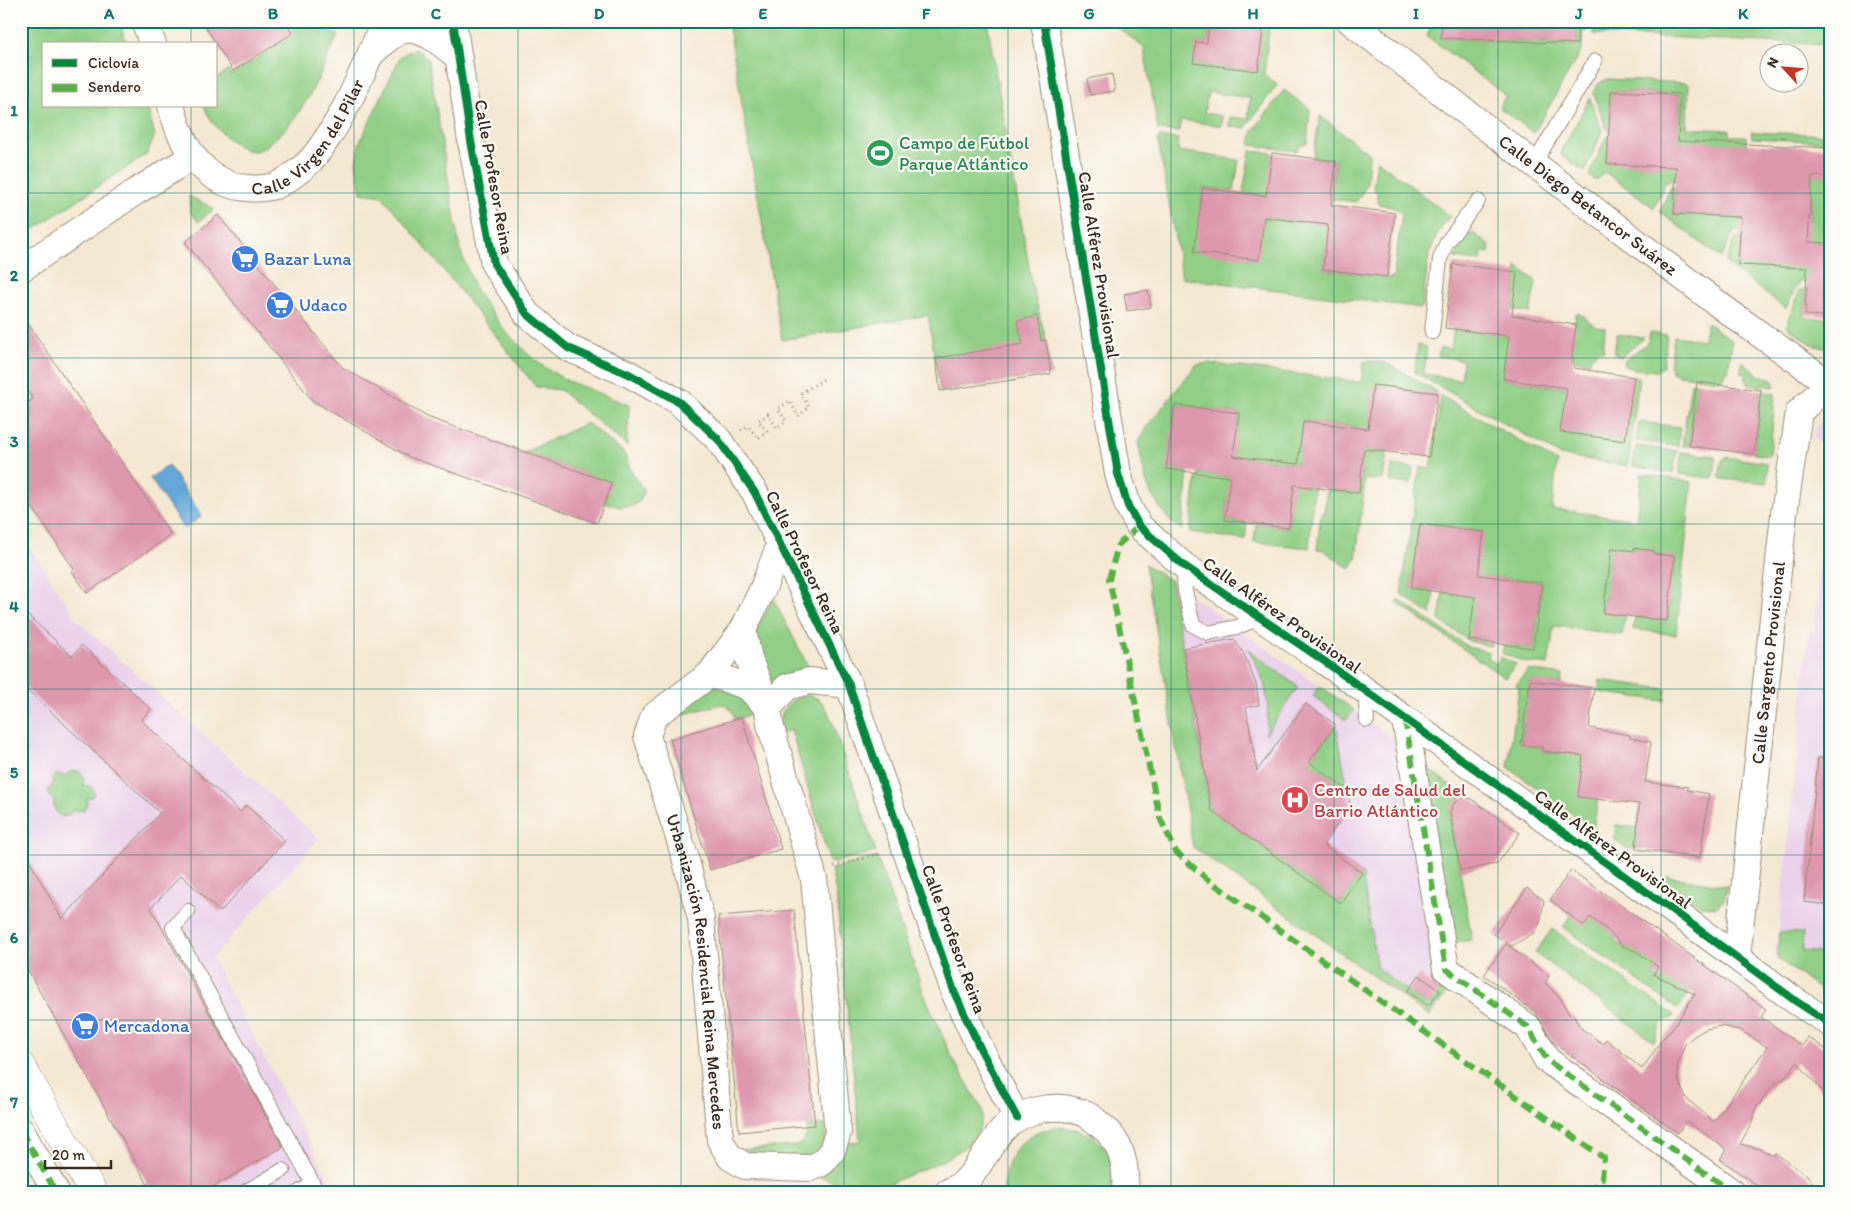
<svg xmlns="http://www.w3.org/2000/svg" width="1852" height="1213" font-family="Itim,sans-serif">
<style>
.built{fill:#ebd1eb}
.green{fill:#90cf85;stroke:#667c52}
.water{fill:#64a8d9;stroke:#50697c}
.building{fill:#de98ae;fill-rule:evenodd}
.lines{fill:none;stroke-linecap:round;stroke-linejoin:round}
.lane-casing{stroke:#988978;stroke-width:16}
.street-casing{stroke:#988978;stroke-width:28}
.secondary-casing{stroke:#988978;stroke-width:29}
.path{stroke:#988978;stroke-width:3;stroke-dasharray:1 4;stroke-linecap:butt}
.lane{stroke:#fff;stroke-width:14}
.street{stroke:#fff;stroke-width:26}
.secondary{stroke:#fff;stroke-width:28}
.quiet{stroke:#57b245;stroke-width:6;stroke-dasharray:12 6;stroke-linecap:butt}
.cycleway-casing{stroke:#fdfcf7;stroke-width:11}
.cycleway{stroke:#00873e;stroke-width:8}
.grid{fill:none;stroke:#0f766e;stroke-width:1;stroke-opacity:0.55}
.labels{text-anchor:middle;stroke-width:4.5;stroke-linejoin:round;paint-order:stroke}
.street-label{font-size:18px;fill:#3b2a1e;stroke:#fdfcf7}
.leisure-label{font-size:18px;fill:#27864d;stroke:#fdfcf7;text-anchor:start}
.shop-label{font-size:18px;fill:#366cbe;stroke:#fdfcf7;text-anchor:start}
.health-label{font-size:18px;fill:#be3a42;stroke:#fdfcf7;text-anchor:start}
.neatline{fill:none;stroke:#0f766e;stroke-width:2}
.grid-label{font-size:16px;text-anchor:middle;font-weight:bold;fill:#0f766e}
</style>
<rect width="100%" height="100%" fill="#fdfcf7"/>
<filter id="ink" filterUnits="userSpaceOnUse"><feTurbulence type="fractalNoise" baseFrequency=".02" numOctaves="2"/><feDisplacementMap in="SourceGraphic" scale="10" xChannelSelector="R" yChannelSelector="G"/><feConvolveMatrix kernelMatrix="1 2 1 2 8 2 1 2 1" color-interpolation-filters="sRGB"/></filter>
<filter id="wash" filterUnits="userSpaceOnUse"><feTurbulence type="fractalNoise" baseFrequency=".0096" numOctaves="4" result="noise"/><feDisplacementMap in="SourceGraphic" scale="20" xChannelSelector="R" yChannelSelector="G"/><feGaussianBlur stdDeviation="1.12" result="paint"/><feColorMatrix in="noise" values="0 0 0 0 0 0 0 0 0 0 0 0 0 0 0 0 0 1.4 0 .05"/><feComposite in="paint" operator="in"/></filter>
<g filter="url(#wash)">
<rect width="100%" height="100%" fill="#f5e8d2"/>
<!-- built -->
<g class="built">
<polygon points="1823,420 1831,420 1831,954 1802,951 1803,933 1779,932 1809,631 1814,633 1828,449 1813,438 1816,427"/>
<polygon points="21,534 77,620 319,839 212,958 234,1001 336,1192 152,1192 21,958"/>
<polygon points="1145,564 1242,631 1395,740 1451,987 1429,1016 1193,847"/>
</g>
<!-- green -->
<g class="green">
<polygon points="21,21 119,21 127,44 44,44 44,106 147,106 155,135 147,154 21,238"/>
<path d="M295,21H302L338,35C320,73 306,115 272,141C268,145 262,150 256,151C248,152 241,148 235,144C220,133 211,123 204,106H216V79L228,70L231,75L295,34L289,24Z"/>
<polygon points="728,21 987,21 1032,285 1046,340 1051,374 940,391 928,315 782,340"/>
<polygon points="1110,21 1209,21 1207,43 1196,42 1194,63 1258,71 1261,50 1250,48 1264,21 1270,21 1264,74 1277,85 1245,128 1229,126 1230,117 1248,119 1250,98 1208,92 1204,113 1222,116 1222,126 1181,120 1180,132 1158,130 1144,48"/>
<polygon points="1434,21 1442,21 1442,38 1577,44 1578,21 1586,21 1586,32 1583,33 1582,49 1534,133 1499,107 1506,96 1427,36"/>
<polygon points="1595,21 1831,21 1831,45 1594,34"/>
<polygon points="416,50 423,54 428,59 460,250 474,286 482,300 506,332 533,359 547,369 568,381 629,405 627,446 560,390 536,387 438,263 382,196 361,193 356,163 359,144 400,57 408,51"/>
<polygon points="1608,79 1686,83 1689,85 1687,128 1730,130 1730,136 1746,136 1746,145 1756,173 1831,176 1831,243 1786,241 1787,219 1810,220 1811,195 1720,191 1654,140 1679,120 1680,94 1611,91 1610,116 1631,117 1630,131 1607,130 1593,92 1599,83"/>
<polygon points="1284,90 1310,109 1307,144 1301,145 1296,151 1250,145 1253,131"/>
<polygon points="1590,98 1602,131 1585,172 1562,156 1561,151"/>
<polygon points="1320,116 1369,154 1367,185 1356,202 1331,199 1323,181 1334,182 1336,161 1313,158"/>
<polygon points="1751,132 1831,135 1831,142 1752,138"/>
<polygon points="1160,137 1178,139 1178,151 1239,160 1234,191 1203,188 1200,209 1328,225 1335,249 1325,248 1323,269 1393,278 1402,214 1396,208 1378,204 1378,195 1373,187 1377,160 1450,216 1437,234 1429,254 1422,308 1182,278 1158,140"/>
<polygon points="1606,137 1638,137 1686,167 1686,181 1666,181 1654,208 1605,172 1596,181 1589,176"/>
<polygon points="1250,151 1272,153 1270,173 1276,197 1243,193"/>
<polygon points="1671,187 1704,188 1675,189 1674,214 1752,217 1752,232 1734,231 1721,258 1660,212"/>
<polygon points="189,196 214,209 198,222 190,211"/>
<polygon points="1473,233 1490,245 1489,253 1482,252 1481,261 1455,258 1465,238"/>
<polygon points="1736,237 1769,238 1807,268 1816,282 1799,281 1786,309 1725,262"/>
<polygon points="1517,266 1536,281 1530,313 1513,310"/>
<polygon points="1806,289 1804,318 1831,319 1831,350 1813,345 1786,326 1800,290"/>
<polygon points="1579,313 1595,326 1605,328 1603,351 1600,350 1591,357 1590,362 1571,359 1576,314"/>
<polygon points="1709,324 1732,341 1728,372 1724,371 1724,377 1720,380 1679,375 1672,372 1670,366 1674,336 1704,340 1706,325"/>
<polygon points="1454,329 1520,337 1506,358 1503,379 1578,390 1634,377 1639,378 1628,466 1560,455 1414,372 1418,345 1427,347 1424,374 1461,380 1463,360 1438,356 1440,348 1451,349"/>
<polygon points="1650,333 1667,335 1663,366 1657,371 1632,369 1624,366 1624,361 1648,342"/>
<polygon points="1617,334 1644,338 1621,357 1614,353"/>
<polygon points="1364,361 1386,363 1436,391 1435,393 1378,430 1303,421 1301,441 1308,465 1224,455 1226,432 1236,433 1239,413 1175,405 1172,426 1188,471 1182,530 1170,521 1152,496 1145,478 1138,442 1146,428 1196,365 1209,363 1361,382"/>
<polygon points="1742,361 1760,376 1772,379 1775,387 1748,384 1745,379 1745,374 1741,373"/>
<polygon points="1691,383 1697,383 1689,446 1682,446"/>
<polygon points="1761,391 1775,394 1770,454 1768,456 1754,454"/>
<polygon points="1441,396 1557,462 1552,509 1636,520 1642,474 1692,482 1676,635 1633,629 1635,617 1667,621 1670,599 1660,598 1663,577 1673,578 1675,557 1654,554 1654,551 1634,548 1634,551 1612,549 1609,570 1616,592 1606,591 1603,612 1625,615 1622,635 1554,626 1548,665 1524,662 1502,653 1504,644 1533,648 1542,583 1468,574 1483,532 1420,524 1417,545 1424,568 1414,567 1411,588 1434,591 1431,615 1401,594 1420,467 1431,469"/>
<polygon points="1639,422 1680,427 1678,446 1636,441"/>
<polygon points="587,423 624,453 630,469 643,489 643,494 640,501 633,506 620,507 605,503 611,483 525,452"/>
<polygon points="1636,446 1677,451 1673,473 1633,466"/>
<polygon points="1355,448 1387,452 1383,480 1365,479 1356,559 1350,569 1324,550 1317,549 1321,513 1324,513 1327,489 1359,493 1362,472 1352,471"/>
<polygon points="1681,452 1714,456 1716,459 1714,476 1712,478 1679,474"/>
<polygon points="1726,457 1767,463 1767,483 1721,479 1719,477 1722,460"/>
<polygon points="1392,465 1413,468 1411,484 1390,481"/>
<polygon points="1199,473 1240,478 1237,501 1227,500 1225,520 1247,523 1245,540 1190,532 1195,486"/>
<polygon points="1285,483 1314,487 1309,548 1254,542 1256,524 1289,528 1291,507"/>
<polygon points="1145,564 1171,581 1211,810 1340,903 1362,873 1377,968 1428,1006 1445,983 1451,987 1429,1016 1193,847"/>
<polygon points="1443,592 1485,598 1491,646 1469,641 1439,620"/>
<polygon points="774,600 812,674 771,688 755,634 771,601"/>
<polygon points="1399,600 1468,647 1489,652 1488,659 1497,664 1500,657 1516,664 1505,678 1397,603"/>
<path d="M1248,649L1298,687L1266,734C1270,694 1267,684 1248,649Z"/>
<polygon points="1528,670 1563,675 1561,684 1530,681 1527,701 1537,703 1524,723 1521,744 1542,747 1542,751 1562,754 1595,754 1598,799 1593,829 1508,767 1519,688 1516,685"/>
<polygon points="1600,680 1666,689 1665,701 1598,692"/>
<path d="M709,683L749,701L752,714L735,719C733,711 729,706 721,704L660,721Z"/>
<polygon points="1320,686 1354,710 1346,720 1313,696"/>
<path d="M805,695C821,696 825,705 831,719L876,852L830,863L791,730L781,733C777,713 786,701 805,695Z"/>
<polygon points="1336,725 1348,790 1309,762"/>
<polygon points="1419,762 1464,795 1453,803 1450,813 1472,940 1449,943"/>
<path d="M71,771H79C84,775 84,778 83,785L90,786L95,793L92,797L87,798V804L84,810L78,811L74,810L68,816H61C55,812 53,808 54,800L48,795V790L53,784L52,781L54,776L59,774L65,776Z"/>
<polygon points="1616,825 1639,828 1636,849 1625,848 1614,839"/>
<path d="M877,857L924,994L952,1057L982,1109C986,1146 943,1160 917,1172C901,1178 886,1185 870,1192C852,1192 835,1178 816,1177L843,1143L860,1141L836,893L831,869Z"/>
<polygon points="1667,876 1727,886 1724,900 1716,907 1702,906 1664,879"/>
<path d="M1574,911L1584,925L1590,917L1616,936L1614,938C1618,945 1623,948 1631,950L1632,948L1658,967L1653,975L1662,981L1666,976L1674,984L1691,990L1678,1009L1563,927Z"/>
<polygon points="1552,929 1674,1015 1672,1018 1661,1023 1654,1042 1535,953"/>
<polygon points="1779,932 1803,933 1802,951 1831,954 1831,996 1826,994 1777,958"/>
<path d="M825,1125L826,1139L813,1156L762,1160L738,1150L796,1146C806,1141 807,1136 807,1126Z"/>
<path d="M1056,1127L1076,1129L1094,1137L1108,1151L1118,1192H1004C1004,1167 1013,1143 1037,1132C1043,1130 1050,1129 1056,1127Z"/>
</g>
<!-- water -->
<polygon class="water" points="168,465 202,516 184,529 150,478"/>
<g id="blocks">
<!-- building -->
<g class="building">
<polygon points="202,21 285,21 293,33 233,71"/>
<polygon points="1209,21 1264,21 1258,71 1193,63 1196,42 1207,43"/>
<polygon points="1442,21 1578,21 1577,44 1441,38"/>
<polygon points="1112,74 1115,91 1090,95 1087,79"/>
<polygon points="1611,91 1680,94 1678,141 1831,148 1831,176 1812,176 1808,242 1831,243 1831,316 1805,315 1807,268 1738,265 1741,217 1674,214 1676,167 1607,164"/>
<polygon points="1272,153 1336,161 1331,205 1395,213 1387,277 1323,269 1328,225 1264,217 1259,260 1194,252 1203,188 1266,196"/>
<polygon points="218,215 342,367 427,417 612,483 597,523 409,457 313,401 185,242"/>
<polygon points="1453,264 1517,272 1512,315 1576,325 1572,354 1574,368 1634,377 1625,441 1560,432 1567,388 1503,379 1509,336 1445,328"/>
<polygon points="1148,290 1151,307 1127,311 1124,294"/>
<polygon points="21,313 171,535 87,593 72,571 74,569 21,491 21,407 33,399 21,382"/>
<polygon points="1037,316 1041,341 1046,340 1051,374 940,391 936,358 1023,344 1017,321"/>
<polygon points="1697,382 1761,390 1754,454 1689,446"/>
<polygon points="1373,385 1438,393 1429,457 1364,449 1359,493 1294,485 1289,528 1225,520 1230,477 1166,469 1175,405 1239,413 1233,456 1298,464 1303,421 1368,429"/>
<polygon points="1420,524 1484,532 1478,575 1542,583 1533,648 1469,640 1475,597 1411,588"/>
<polygon points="1612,548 1634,551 1634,548 1654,551 1654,554 1675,556 1667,621 1603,613"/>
<polygon points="21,609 72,656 82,645 151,709 141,720 240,812 246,805 285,841 220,912 181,875 151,908 283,1147 204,1192 152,1192 21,958 21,846 62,919 160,813 21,684"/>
<polygon points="1234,639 1244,654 1256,684 1259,705 1246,707 1257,771 1306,704 1336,725 1309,762 1348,790 1350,807 1323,845 1362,873 1340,903 1211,810 1183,648"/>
<polygon points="1530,680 1594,688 1589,728 1630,735 1630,738 1651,742 1645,782 1688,787 1687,790 1709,794 1700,858 1636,849 1639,804 1578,797 1583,756 1542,751 1542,747 1521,745"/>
<polygon points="742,717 781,849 710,870 670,739"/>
<polygon points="1818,758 1831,758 1831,905 1804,902"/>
<polygon points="1461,798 1470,798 1520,833 1497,864 1460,871 1450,813 1452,805"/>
<path d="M1571,870L1766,1009L1761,1017L1802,1046L1808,1037L1831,1053V1101L1797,1062L1785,1077L1773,1085L1754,1112L1752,1123L1740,1144L1760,1149L1774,1156L1775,1153L1807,1175L1820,1192H1766L1720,1159L1727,1150L1686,1121L1678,1133L1555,1044L1536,1013L1484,975L1506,944L1549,976L1545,983L1561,999L1569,1014L1574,1017L1582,1029L1603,1044L1606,1039L1642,1069L1664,1037L1671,1031L1695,994L1653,974L1658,967L1636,951L1622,946L1611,933L1590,917L1584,926L1550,900ZM1721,1026L1740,1030L1767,1047L1714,1122L1686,1098L1678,1079L1677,1066L1685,1044L1694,1036L1706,1029Z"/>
<polygon points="1527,888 1544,900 1540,923 1535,932 1512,946 1494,934"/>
<polygon points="794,910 815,1125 739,1132 718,916"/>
<polygon points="1419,975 1440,991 1428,1006 1408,991"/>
</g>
</g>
</g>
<g filter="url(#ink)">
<use href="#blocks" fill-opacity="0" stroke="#988978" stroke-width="1"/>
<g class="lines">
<defs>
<g id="lane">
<polyline points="1534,164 1595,61"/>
<polyline points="1432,332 1440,259 1447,242 1478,201"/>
<polyline points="1183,565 1185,591 1193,625 1208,633 1237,627 1261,618"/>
<polyline points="1365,691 1367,720"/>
<polyline points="188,911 173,928 313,1184 299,1192"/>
<polyline points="245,1192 283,1170"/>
</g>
<g id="street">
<polyline points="144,21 153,44"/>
<polyline points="453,21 471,141 494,264 527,314 568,348 629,374 679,402 718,439 755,493 849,685 955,994 981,1050 1017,1118"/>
<polyline points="1044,21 1118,474 1128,506 1139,526 1183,565 1324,661 1679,915 1797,1002 1831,1024"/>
<path id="s1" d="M1350,21L1484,126L1726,310L1831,385"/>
<path d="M373,52C381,45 393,32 405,30C425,27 445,47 459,58"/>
<path id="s2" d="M171,106C180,139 194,169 226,183C240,189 260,190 275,186C285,182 305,167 312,159C345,119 364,67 385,21"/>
<polyline points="21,269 137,191 192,157"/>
<polyline points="743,630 749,659 766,703"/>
<polyline points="709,675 743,630 764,586 780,544"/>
<path id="s3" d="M768,708L748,687L723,678L709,675L654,716L647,736L685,857L701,919L720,1140L730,1157L745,1166L810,1168L822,1163L832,1151L838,1132L814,879L770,724L768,708L787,687L809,681L849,685"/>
<polyline points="1405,719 1446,969 1528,1027 1547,1060 1732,1192"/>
<path id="s4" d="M1737,957L1784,514L1799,412L1831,382"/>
<polyline points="21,1131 56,1192"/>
<path d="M948,1192C952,1190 957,1188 961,1185C974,1176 989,1146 1000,1133C1020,1108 1059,1101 1087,1115C1091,1117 1096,1121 1099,1124C1122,1141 1127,1165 1125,1192"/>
</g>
<polyline id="secondary" points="21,1066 93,1192"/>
</defs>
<!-- lane casing -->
<use href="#lane" class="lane-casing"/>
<!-- street casing -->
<use href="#street" class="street-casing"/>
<!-- secondary casing -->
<use href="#secondary" class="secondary-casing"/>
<!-- path -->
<g class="path">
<polyline points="741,430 748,426 758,438 767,431 758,421 768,414 777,428 786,421 778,409 790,401 798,416 809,407 801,393 826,378"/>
<polyline points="834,866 879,854"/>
</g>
<!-- lane -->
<use href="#lane" class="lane"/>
<!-- street -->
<use href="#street" class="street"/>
<!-- secondary -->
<use href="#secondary" class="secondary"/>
<!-- quiet -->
<g class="quiet">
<polyline points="1139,526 1118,545 1109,579 1160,818 1176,852 1207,879 1604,1158 1602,1178 1590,1192"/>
<polyline points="1405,719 1446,969 1528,1027 1547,1060 1732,1192"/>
<polyline points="21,1131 56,1192"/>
</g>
<defs>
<g id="cycleway">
<polyline points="453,21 471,141 494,264 527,314 568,348 629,374 679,402 718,439 755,493 849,685 955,994 981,1050 1017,1118"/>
<polyline points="1044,21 1118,474 1128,506 1139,526 1183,565 1324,661 1679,915 1797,1002 1831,1024"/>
</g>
</defs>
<!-- cycleway casing -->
<use href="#cycleway" class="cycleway-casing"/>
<!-- cycleway -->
<use href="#cycleway" class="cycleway"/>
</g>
</g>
<!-- grid -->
<path class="grid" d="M191,21V44M354,21V1192M518,21V1192M681,21V1192M844,21V1192M1008,21V1192M1171,21V1192M1334,21V1192M1498,21V1192M1661,21V1192M191,106V1192M21,193H1831M21,358H1831M21,524H1831M21,689H1831M21,855H1831M21,1020H1831"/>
<!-- icons -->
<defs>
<symbol id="stadium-disc" viewBox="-11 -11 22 22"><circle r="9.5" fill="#2e9e5b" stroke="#fdfcf7"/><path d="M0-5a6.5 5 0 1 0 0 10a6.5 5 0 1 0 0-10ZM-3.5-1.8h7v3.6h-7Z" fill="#fff"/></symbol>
<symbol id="supermarket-disc" viewBox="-11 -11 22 22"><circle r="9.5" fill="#3f7fe0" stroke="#fdfcf7"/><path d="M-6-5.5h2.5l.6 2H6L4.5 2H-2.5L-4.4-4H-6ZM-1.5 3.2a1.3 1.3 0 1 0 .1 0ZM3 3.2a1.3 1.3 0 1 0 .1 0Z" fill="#fff"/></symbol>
<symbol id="hospital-disc" viewBox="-11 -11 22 22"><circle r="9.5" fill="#e0444e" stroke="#fdfcf7"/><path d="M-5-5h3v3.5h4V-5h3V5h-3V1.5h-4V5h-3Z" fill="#fff"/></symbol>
</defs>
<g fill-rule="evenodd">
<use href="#stadium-disc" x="864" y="137" width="32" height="32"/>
<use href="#supermarket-disc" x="229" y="243" width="32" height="32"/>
<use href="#supermarket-disc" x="264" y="289" width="32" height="32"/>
<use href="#hospital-disc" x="1279" y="784" width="32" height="32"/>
<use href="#supermarket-disc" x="69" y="1010" width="32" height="32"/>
</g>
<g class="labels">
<!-- street labels -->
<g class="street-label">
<text dy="6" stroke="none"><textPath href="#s2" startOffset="205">Calle Virgen del Pilar</textPath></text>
<text transform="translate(494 177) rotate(80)" y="6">Calle Profesor Reina</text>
<text dy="6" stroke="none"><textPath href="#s1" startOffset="301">Calle Diego Betancor Suárez</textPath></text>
<text transform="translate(1099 265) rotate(81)" y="6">Calle Alférez Provisional</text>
<text transform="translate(805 562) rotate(64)" y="6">Calle Profesor Reina</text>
<text transform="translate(1282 615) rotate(35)" y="6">Calle Alférez Provisional</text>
<text dy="6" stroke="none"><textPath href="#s4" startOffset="296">Calle Sargento Provisional</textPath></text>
<text transform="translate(1613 849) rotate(36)" y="6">Calle Alférez Provisional</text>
<text transform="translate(954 939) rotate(70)" y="6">Calle Profesor Reina</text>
<text dy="6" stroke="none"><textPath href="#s3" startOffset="402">Urbanización Residencial Reina Mercedes</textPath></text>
</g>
<!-- leisure labels -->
<g class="leisure-label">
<text x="899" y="149">Campo de Fútbol<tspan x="899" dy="21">Parque Atlántico</tspan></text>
</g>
<!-- shop labels -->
<g class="shop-label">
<text x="264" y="265">Bazar Luna</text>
<text x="299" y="311">Udaco</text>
<text x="104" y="1032">Mercadona</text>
</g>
<!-- health labels -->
<g class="health-label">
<text x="1314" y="796">Centro de Salud del<tspan x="1314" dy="21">Barrio Atlántico</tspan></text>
</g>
</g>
<!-- margin -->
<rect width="1852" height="1213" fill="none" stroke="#fdfcf7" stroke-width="55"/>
<!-- legend -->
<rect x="42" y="42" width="175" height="65" fill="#fdfcf7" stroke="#afa8a0"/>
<rect x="52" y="59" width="25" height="8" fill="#00873e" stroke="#afa8a0"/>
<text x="88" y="68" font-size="15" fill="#3b2a1e">Ciclovía</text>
<rect x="52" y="84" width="25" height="8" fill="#57b245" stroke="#afa8a0"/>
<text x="88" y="92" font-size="15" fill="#3b2a1e">Sendero</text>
<!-- north arrow -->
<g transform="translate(1784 68) rotate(296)"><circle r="24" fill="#fdfcf7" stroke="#afa8a0"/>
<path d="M0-4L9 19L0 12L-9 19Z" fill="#c8321e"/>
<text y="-8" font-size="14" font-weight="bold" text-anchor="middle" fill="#3b2a1e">N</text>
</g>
<!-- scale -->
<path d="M45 1160v8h66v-8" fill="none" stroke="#3b2a1e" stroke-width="2.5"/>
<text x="52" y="1160" font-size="15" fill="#3b2a1e" stroke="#fdfcf7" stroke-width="4" paint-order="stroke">20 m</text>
<rect x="28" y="28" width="1796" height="1158" class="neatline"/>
<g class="grid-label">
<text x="109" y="19">A</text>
<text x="273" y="19">B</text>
<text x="436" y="19">C</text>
<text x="599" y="19">D</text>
<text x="763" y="19">E</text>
<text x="926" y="19">F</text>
<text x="1089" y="19">G</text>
<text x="1253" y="19">H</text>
<text x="1416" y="19">I</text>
<text x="1579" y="19">J</text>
<text x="1743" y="19">K</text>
<text x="14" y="116">1</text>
<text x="14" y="281">2</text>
<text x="14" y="447">3</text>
<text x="14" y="612">4</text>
<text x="14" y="778">5</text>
<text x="14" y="943">6</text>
<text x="14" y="1108">7</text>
</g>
</svg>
